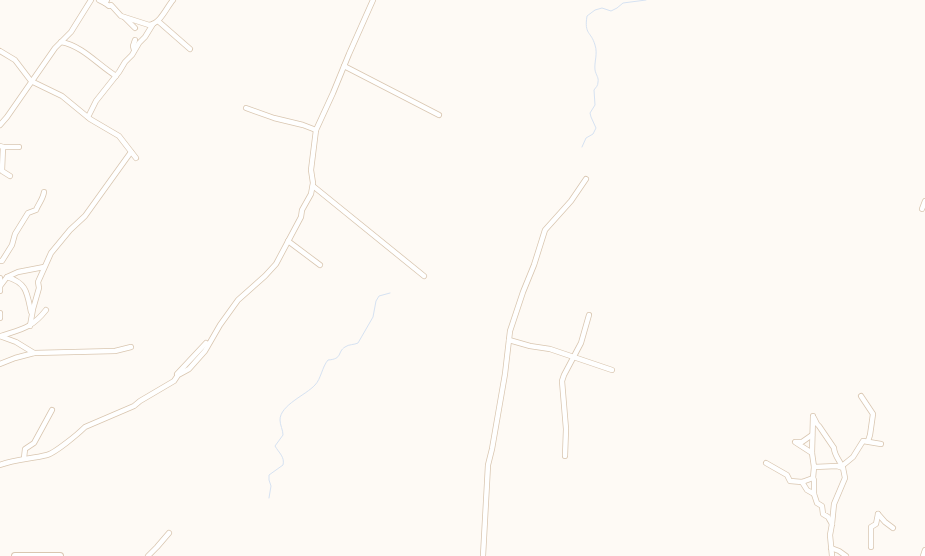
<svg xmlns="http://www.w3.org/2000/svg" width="925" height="556" font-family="'Playfair Display',serif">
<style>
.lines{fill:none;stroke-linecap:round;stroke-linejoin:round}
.stream{stroke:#d6e2f2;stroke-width:1}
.street-casing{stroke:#d9c6b0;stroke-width:6}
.secondary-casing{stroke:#d9c6b0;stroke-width:8}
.street{stroke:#fff;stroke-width:4.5}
.secondary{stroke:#fff;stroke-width:6}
</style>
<rect width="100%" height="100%" fill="#fefaf5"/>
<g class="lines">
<!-- stream -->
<g class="stream">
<path d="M582,147L586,138L593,134L596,128L591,117L590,113L595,105L594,90C596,87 598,86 598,82C599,78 596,75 595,70C594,62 598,54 595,45C591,31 584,35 587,16L595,10L602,8L611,11L617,8L623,3L646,0"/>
<path d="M269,498L271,486L269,480V475L283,465C285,457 279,453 275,446L283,435C283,430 280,425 280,420C280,405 306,395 315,385C321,379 322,367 328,360C343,359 337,352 345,347C349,344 354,345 358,343L373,317L376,301L379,296L390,293"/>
</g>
<defs>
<g id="street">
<polyline points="99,0 105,3 107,0"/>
<path d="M105,3L109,6L111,5L121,16L149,25C161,23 166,8 173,0"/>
<polyline points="125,18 135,28"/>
<polyline points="158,21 190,49"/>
<path d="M61,42C83,46 98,65 116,76"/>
<polyline points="134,50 133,46 135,40"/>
<polyline points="0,51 15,60 31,81 62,96 90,119 119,136 136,158"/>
<polyline points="344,66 439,115"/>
<polyline points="246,108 274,118 303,125 316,130"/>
<polyline points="88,117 96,101 119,72 125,62 132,55 139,43 145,37 153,24"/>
<polyline points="0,125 7,117 55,48 71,32 91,0"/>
<polyline points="0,146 3,147 2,171 10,176"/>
<polyline points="3,147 19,147"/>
<polyline points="313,186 424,276"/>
<polyline points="922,209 925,201"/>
<polyline points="288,241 320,265"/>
<path d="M0,261H2L12,245L15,234L28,213L36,210C39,203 43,199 44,192"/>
<path d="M7,277C27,283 27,293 31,312"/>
<polyline points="0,278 0,291"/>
<polyline points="1,285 7,277 18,272 44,267"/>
<polyline points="0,313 0,318"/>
<polyline points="30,326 33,309 39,288 38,282 51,253 70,230 85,216 131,152"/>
<polyline points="0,336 16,342 34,353 115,351 131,347"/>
<path d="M1,336C22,329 32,328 46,310"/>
<polyline points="509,340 530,346 550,349 612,370"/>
<polyline points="0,364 15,358 34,353"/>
<polyline points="177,374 206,343"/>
<polyline points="861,396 873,414 870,435 868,441"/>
<polyline points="813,416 812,453 814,467 837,466 843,468 845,478 834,504 832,524 830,535 832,556"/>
<path d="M814,418L817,424L819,426L834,448C834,455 840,461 843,468"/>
<polyline points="812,453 795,442 802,442 812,435"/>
<polyline points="565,456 566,429 562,381 564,375 581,343 589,315"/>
<polyline points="24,458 25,449 34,443 52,410"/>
<polyline points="766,463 787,475 790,481 802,482 813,478 814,467"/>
<path d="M0,465C15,459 31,459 47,455C55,453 78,434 85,427L134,406L140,401L174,381L178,375L189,369L205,351L220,325L238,300L265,276L276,264L301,217L302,210L311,194L313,183L311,170L316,130L333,93L349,54L373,0"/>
<polyline points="842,466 853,457 863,441 881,444"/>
<polyline points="813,478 814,480 814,494"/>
<polyline points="802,482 807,490 814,494 817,503 822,506 823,514 828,517 832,524"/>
<polyline points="878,514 885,522 893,528"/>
<polyline points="871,547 871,527 876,524 878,514"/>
<polyline points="831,548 839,551 846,556"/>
<polyline points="148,556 157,547 169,533"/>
<polyline points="483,556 488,465 492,449 505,374 510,331 523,292 534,265 545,230 571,201 586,179"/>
<polyline points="923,556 925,550"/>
</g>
<polyline id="secondary" points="15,556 60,556"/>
</defs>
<!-- street casing -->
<use href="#street" class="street-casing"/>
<!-- secondary casing -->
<use href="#secondary" class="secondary-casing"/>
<!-- street -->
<use href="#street" class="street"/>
<!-- secondary -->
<use href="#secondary" class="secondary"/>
</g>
</svg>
